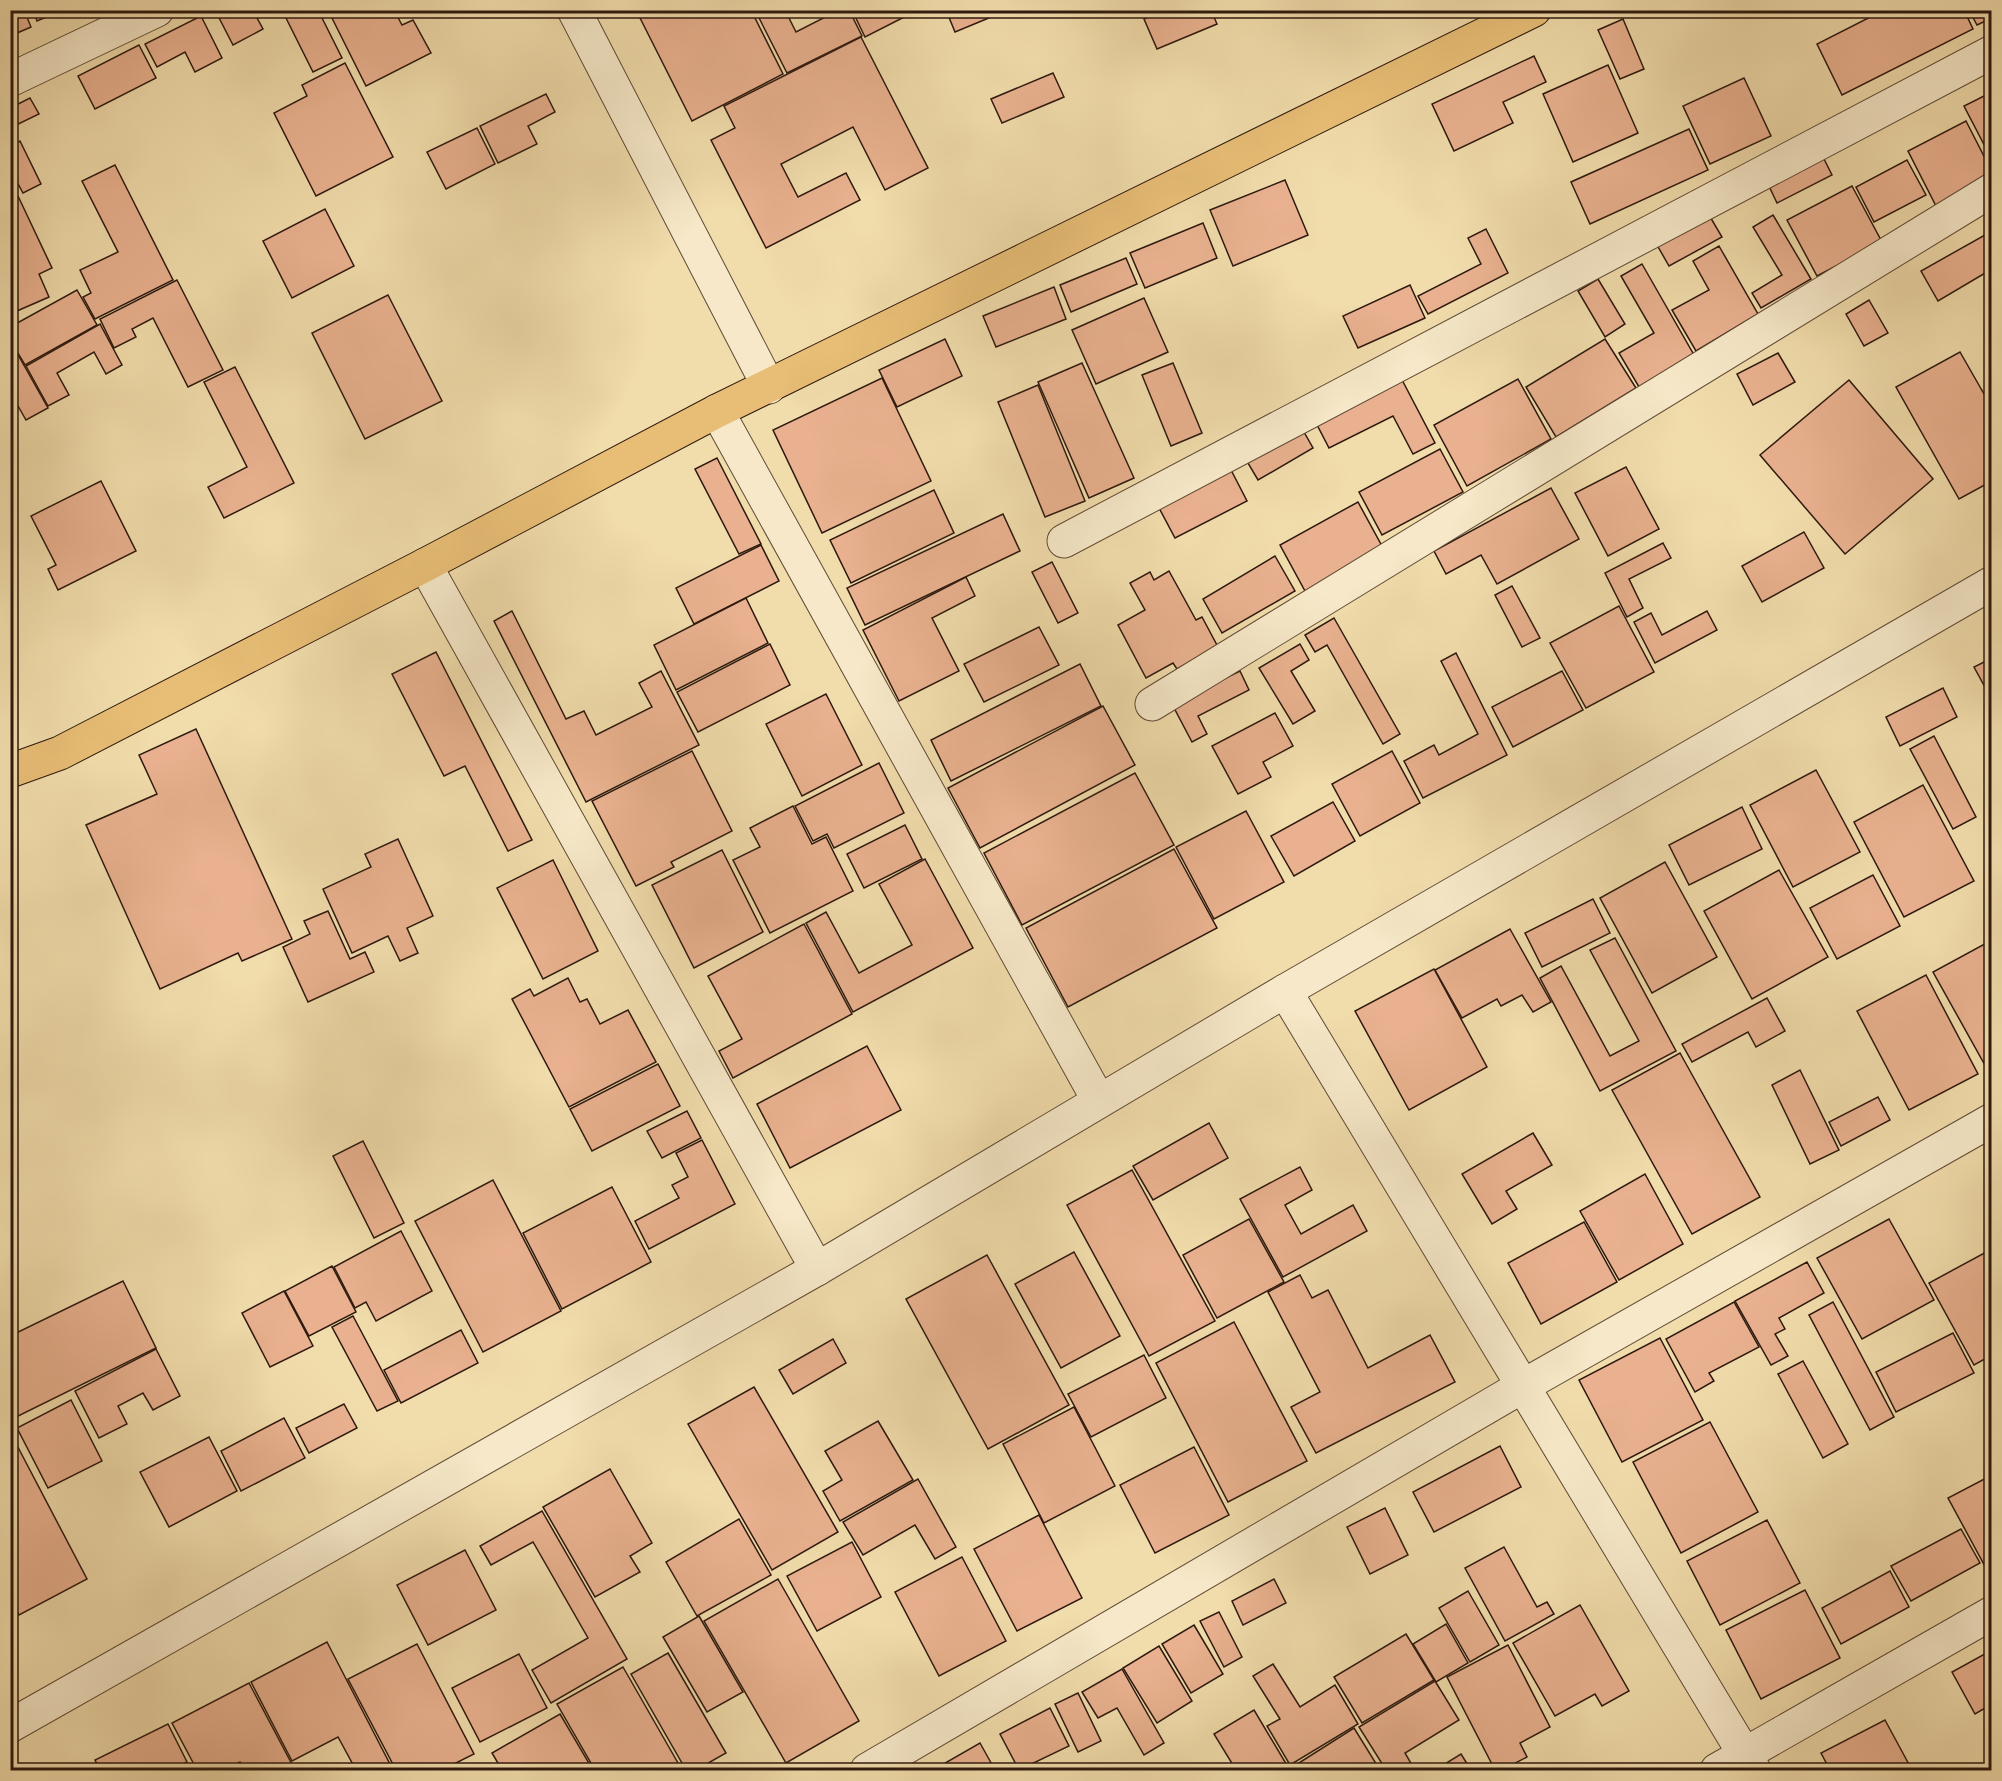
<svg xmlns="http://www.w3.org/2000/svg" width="2002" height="1781" font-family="Alegreya,serif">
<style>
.building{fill:#e9b18f;stroke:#2e190f;stroke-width:1.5}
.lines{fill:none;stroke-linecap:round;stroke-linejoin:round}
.minor-casing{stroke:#5f4a36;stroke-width:35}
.tertiary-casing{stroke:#5f4a36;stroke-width:35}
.primary-casing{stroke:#2e190f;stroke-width:35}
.minor{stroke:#f6e8c8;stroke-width:33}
.tertiary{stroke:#f6e8c8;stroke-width:33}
.primary{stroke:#e8be76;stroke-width:33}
</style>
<rect width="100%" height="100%" fill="#f1dcab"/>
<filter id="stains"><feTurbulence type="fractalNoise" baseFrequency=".00333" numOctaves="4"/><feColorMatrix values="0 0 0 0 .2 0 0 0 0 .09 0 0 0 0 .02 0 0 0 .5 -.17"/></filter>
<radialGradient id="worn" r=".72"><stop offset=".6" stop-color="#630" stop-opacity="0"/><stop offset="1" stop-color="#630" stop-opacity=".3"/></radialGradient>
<!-- building -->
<g class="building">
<polygon points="10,10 24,10 31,27 10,36"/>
<polygon points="33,10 63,10 37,21"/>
<polygon points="215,10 267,10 256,16 263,29 233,45"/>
<polygon points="282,10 318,10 342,58 313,72"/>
<polygon points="332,10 394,10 402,25 413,20 431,53 366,86 329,12"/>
<polygon points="636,10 751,10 783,74 692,121"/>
<polygon points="755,10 785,10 796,32 839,10 849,10 862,36 787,73"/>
<polygon points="852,10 918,10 865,37"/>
<polygon points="946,10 1008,10 955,32"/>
<polygon points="1163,10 1211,10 1217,24 1157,49 1144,19"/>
<polygon points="1884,10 1964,10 1973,29 1842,95 1817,44"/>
<polygon points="1969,10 1992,10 1992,18 1977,25"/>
<polygon points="201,16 222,58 195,72 185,52 157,67 145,44"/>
<polygon points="1623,19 1644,69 1620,79 1598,30"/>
<polygon points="861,37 928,168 885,190 853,127 781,164 798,197 846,173 860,200 766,248 711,140 735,128 724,106"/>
<polygon points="139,45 156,78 95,109 78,76"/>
<polygon points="1534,56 1546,82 1503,102 1513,123 1454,151 1432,104"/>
<polygon points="345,63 393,157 316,196 274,113 307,96 302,85"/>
<polygon points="1608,65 1638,133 1573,162 1543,94"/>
<polygon points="1053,73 1064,97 1002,123 991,99"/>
<polygon points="1744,78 1771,136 1710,164 1683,106"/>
<polygon points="1992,92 1992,160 1964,106"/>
<polygon points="546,94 555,112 528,126 537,144 498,163 480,126"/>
<polygon points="30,98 39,114 10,128 10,108"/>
<polygon points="1966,121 1992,172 1992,177 1936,206 1908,151"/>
<polygon points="477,128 495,164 446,189 427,152"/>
<polygon points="1689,129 1708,170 1590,224 1571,182"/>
<polygon points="20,141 41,184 23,193 10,169 10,147"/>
<polygon points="1823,157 1832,175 1777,203 1768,184"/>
<polygon points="1907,160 1926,195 1874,222 1856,187"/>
<polygon points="115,165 173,280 95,319 83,297 91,293 80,270 118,252 82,181"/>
<polygon points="1285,180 1308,235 1233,266 1210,210"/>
<polygon points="1852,186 1882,242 1817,276 1787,220"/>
<polygon points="18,196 52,268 39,274 49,297 10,314 10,200"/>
<polygon points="325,209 354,266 292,298 263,241"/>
<polygon points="1709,215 1722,237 1669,266 1657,245"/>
<polygon points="1773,215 1811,279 1761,308 1752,293 1782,275 1753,227"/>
<polygon points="1203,223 1217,258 1145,288 1130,253"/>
<polygon points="1486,229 1508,273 1428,314 1418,296 1481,264 1468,238"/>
<polygon points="1992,231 1992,269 1938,301 1921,271"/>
<polygon points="1719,246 1758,314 1696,351 1672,310 1709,290 1693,261"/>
<polygon points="1126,258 1137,284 1071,312 1060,285"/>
<polygon points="1642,264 1694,355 1639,387 1619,353 1654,333 1621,276"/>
<polygon points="1598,279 1625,324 1605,337 1578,291"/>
<polygon points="177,280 223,370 188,387 153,318 132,329 136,337 114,348 100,319"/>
<polygon points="1410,285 1425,318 1358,348 1343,316"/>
<polygon points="1054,287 1066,319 996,347 983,316"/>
<polygon points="77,290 97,325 25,365 10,340 10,327"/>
<polygon points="388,295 442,401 365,439 312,333"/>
<polygon points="1144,298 1168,352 1096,384 1072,330"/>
<polygon points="1869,300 1888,333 1864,346 1846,314"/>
<polygon points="100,324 122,365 106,374 94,352 57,373 69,395 48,406 26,366"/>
<polygon points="945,339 962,376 897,407 879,370"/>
<polygon points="1605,339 1636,388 1556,437 1526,387"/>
<polygon points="1960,352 1992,408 1992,481 1959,499 1896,387"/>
<polygon points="17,353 48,408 26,420 14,399 10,402 10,357"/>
<polygon points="1778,353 1795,382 1753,405 1737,374"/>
<polygon points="1082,363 1134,478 1089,498 1038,382"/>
<polygon points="1173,363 1202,433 1171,446 1142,375"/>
<polygon points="235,367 294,483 224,518 208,487 247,467 204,382"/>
<polygon points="1400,376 1435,443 1413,454 1393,416 1329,448 1314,419"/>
<polygon points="882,378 931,481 822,533 773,430"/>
<polygon points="1518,379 1551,439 1467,486 1434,425"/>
<polygon points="1849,380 1933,479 1845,554 1760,455"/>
<polygon points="1038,385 1085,501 1045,517 998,402"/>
<polygon points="1300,425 1313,448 1258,480 1245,458"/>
<polygon points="1440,449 1463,492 1382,535 1359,492"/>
<polygon points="717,458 761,544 739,554 695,469"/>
<polygon points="1626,467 1659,529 1608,556 1575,493"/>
<polygon points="1230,468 1247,501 1175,538 1158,506"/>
<polygon points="101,481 136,551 58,590 48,569 56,565 31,516"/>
<polygon points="1551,488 1579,539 1497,584 1481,555 1446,574 1434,551"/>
<polygon points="934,490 954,533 851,583 830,540"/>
<polygon points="1358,502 1389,559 1311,602 1280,545"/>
<polygon points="1003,514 1020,551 865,625 847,588"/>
<polygon points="1804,532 1824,568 1762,602 1742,566"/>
<polygon points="1663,543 1671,558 1629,579 1643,608 1627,617 1605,573"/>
<polygon points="761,545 779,581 694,624 676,588"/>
<polygon points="1275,556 1295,591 1222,633 1203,599"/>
<polygon points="1052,562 1078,613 1058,623 1032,572"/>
<polygon points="1169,571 1196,620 1202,617 1218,647 1177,669 1173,663 1146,678 1118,625 1145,610 1130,583 1150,572 1154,580"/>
<polygon points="966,577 975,596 932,618 959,671 899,701 863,630"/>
<polygon points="1512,586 1540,638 1522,647 1495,595"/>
<polygon points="746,598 768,643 676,690 654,645"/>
<polygon points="1619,606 1654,672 1586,708 1550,643"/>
<polygon points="512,611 566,719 584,711 596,735 652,707 639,683 661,671 699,745 586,802 494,621"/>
<polygon points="1707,611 1717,630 1655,663 1634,622 1651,613 1662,635"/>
<polygon points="1334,618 1400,734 1383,744 1327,645 1315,652 1305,635"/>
<polygon points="1039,627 1059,665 984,702 964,664"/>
<polygon points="770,644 790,685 698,732 677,692"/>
<polygon points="1300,644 1309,660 1291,671 1315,711 1293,724 1259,668"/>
<polygon points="436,652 532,840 508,851 465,766 444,776 392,674"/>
<polygon points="1456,653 1507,755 1423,798 1404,761 1434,745 1439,755 1478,734 1441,661"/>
<polygon points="1992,658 1992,700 1974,667"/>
<polygon points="1080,664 1101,706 951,781 931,740"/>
<polygon points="1240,671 1249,690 1198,716 1207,734 1192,742 1172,704"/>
<polygon points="1562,671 1583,710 1513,747 1492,707"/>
<polygon points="1943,688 1957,717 1900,746 1886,717"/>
<polygon points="826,694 862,765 802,796 766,724"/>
<polygon points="1103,706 1135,765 980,848 948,788"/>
<polygon points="1275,713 1293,746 1263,762 1271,777 1238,794 1212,746"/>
<polygon points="196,729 292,939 242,961 238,953 160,989 86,825 157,794 139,755"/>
<polygon points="1934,736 1976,817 1953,829 1910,749"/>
<polygon points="692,751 732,831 671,862 674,867 636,886 592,801"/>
<polygon points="1392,751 1420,803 1360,836 1332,784"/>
<polygon points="879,763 904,813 834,848 827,834 813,841 795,806"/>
<polygon points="1816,770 1860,852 1793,887 1750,805"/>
<polygon points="1135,773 1174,845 1022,925 984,853"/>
<polygon points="1923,785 1974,881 1904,917 1854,822"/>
<polygon points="1333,802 1355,841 1294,876 1271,836"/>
<polygon points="793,806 812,844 826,837 853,891 770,933 733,860 760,847 750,828"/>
<polygon points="1742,807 1762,849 1689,885 1669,845"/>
<polygon points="1246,811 1284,882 1214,919 1176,847"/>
<polygon points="905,825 922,859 864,888 847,854"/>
<polygon points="398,839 433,916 407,928 418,953 400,961 388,936 352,953 323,889 371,867 365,854"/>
<polygon points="1174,849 1217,928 1068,1007 1026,928"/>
<polygon points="722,850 763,932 694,968 652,885"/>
<polygon points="925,859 973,948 853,1012 806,923 826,912 859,973 912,945 879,884"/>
<polygon points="553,860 598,951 543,979 497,888"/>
<polygon points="1665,862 1717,957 1652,993 1600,898"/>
<polygon points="1779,870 1828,957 1752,999 1704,911"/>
<polygon points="1873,875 1900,926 1837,959 1810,908"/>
<polygon points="1593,899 1610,933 1542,967 1525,933"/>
<polygon points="328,911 350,959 365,952 374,972 308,1002 283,947 310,934 304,921"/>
<polygon points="804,924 852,1014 733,1078 719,1051 742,1039 708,976"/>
<polygon points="1510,929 1551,1002 1533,1012 1522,995 1501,1006 1497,999 1462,1018 1435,970"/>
<polygon points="1615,938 1676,1051 1600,1091 1540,978 1561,966 1610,1056 1639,1041 1590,950"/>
<polygon points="1992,940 1992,1064 1986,1067 1933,972"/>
<polygon points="1434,969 1487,1067 1409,1110 1355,1011"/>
<polygon points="1926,975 1978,1074 1909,1110 1857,1011"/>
<polygon points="568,978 580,1002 587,999 600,1024 628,1010 656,1062 569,1107 512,999 530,989 534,996"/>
<polygon points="1767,998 1785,1031 1756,1047 1748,1032 1692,1062 1682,1044"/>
<polygon points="867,1046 901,1110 790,1168 757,1104"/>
<polygon points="1680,1053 1760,1197 1692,1234 1612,1090"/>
<polygon points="658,1064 680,1106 592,1151 570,1109"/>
<polygon points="1800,1070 1839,1150 1810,1164 1772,1085"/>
<polygon points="1878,1097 1890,1120 1841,1146 1829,1122"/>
<polygon points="687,1111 701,1138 662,1158 647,1131"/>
<polygon points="1209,1123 1228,1158 1153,1200 1133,1166"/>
<polygon points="1533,1133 1552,1165 1506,1191 1517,1209 1492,1224 1462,1174"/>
<polygon points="702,1140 735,1204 649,1249 635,1221 679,1198 672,1185 688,1177 676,1153"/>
<polygon points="363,1141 404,1223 374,1238 333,1156"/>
<polygon points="1300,1167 1312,1190 1285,1205 1301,1234 1353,1205 1367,1231 1283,1277 1240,1199"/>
<polygon points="1132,1170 1215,1321 1149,1356 1067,1205"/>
<polygon points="1645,1174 1683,1244 1619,1280 1580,1211"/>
<polygon points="493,1180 561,1311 483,1352 415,1221"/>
<polygon points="612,1187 651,1262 562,1309 523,1233"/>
<polygon points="1249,1219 1284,1282 1217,1318 1183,1255"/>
<polygon points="1889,1219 1934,1300 1862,1339 1817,1258"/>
<polygon points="1584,1222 1617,1282 1541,1324 1508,1263"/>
<polygon points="401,1231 432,1291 376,1321 366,1302 355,1308 334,1267"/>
<polygon points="1990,1250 1992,1253 1992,1355 1974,1365 1929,1283"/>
<polygon points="1074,1252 1120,1336 1061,1368 1015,1284"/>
<polygon points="987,1255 1069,1405 988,1449 906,1299"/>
<polygon points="1807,1262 1824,1293 1779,1318 1785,1329 1775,1334 1788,1356 1771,1365 1735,1301"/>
<polygon points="332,1266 356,1312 309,1336 285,1291"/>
<polygon points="1300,1275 1312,1298 1328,1290 1368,1368 1430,1335 1455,1382 1316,1453 1291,1407 1320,1392 1268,1292"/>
<polygon points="123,1281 156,1348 10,1420 10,1336"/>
<polygon points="284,1291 313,1346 270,1367 242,1313"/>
<polygon points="1734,1302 1759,1347 1709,1373 1714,1381 1695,1392 1666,1339"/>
<polygon points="1833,1302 1894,1417 1870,1430 1809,1315"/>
<polygon points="353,1316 398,1401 377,1411 332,1327"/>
<polygon points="1234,1322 1307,1461 1228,1502 1156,1363"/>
<polygon points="461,1330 478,1363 401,1403 384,1370"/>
<polygon points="1953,1333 1974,1373 1896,1412 1876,1372"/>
<polygon points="1660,1338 1703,1420 1622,1462 1579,1380"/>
<polygon points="833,1339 846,1363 793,1394 779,1370"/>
<polygon points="156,1349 180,1396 153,1410 143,1393 118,1406 127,1424 99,1438 75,1391"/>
<polygon points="1144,1355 1166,1398 1091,1437 1068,1394"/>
<polygon points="1803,1361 1848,1444 1823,1458 1778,1374"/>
<polygon points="754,1387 838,1532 772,1570 688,1424"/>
<polygon points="71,1400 102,1461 48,1488 17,1428"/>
<polygon points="344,1404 357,1428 309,1453 296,1428"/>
<polygon points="1074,1407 1115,1486 1044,1523 1003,1444"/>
<polygon points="284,1418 305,1458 241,1491 221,1451"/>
<polygon points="878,1421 913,1480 840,1521 823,1491 842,1480 825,1451"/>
<polygon points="1710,1422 1758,1512 1681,1553 1633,1462"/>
<polygon points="10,1432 87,1579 19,1615 10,1598"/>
<polygon points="209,1437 237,1491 169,1527 140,1472"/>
<polygon points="1500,1446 1521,1487 1434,1532 1413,1492"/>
<polygon points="1194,1447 1229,1515 1155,1553 1120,1485"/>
<polygon points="610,1469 652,1543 630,1556 640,1572 595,1597 543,1507"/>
<polygon points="1992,1475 1992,1568 1987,1570 1948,1498"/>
<polygon points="918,1479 956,1547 935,1559 915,1525 863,1555 843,1522"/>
<polygon points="1385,1508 1408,1555 1370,1574 1347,1527"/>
<polygon points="542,1511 627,1659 551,1703 532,1670 588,1638 533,1542 491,1565 480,1546"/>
<polygon points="1039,1515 1082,1598 1017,1631 974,1549"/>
<polygon points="739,1519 771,1575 697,1616 666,1562"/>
<polygon points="1767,1520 1800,1583 1720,1625 1687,1561"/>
<polygon points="1961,1529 1980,1563 1911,1601 1891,1566"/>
<polygon points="852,1542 881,1597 817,1631 787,1576"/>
<polygon points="1504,1547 1537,1607 1547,1602 1554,1614 1505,1641 1465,1568"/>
<polygon points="465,1550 496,1610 428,1645 397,1585"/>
<polygon points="962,1557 1006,1641 939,1676 895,1592"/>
<polygon points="1890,1571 1909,1607 1841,1644 1822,1608"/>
<polygon points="778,1579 859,1721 786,1763 704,1621"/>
<polygon points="1274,1579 1286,1603 1243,1625 1232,1601"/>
<polygon points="1805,1590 1840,1658 1761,1699 1726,1630"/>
<polygon points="1468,1591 1499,1645 1470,1662 1439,1608"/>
<polygon points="1580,1605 1629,1691 1602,1706 1595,1694 1555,1716 1513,1643"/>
<polygon points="1219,1612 1242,1657 1224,1667 1200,1621"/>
<polygon points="699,1616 743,1692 707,1712 663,1637"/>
<polygon points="1446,1624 1468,1663 1436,1682 1413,1644"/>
<polygon points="1194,1625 1223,1674 1191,1693 1162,1644"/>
<polygon points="1406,1634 1434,1680 1362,1723 1334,1677"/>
<polygon points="327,1642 393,1770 356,1770 338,1737 292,1761 251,1682"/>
<polygon points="417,1644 474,1754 442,1770 396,1770 348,1679"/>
<polygon points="1508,1645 1550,1727 1520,1743 1527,1757 1502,1770 1495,1770 1447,1677"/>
<polygon points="1159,1646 1192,1701 1157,1723 1123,1668"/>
<polygon points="1992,1650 1992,1704 1975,1714 1952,1672"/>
<polygon points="668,1653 726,1753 696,1770 686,1770 631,1674"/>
<polygon points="519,1654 547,1708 480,1742 452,1688"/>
<polygon points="1273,1664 1300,1707 1335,1685 1358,1724 1290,1765 1267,1726 1280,1719 1253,1676"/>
<polygon points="623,1667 682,1770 595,1770 557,1704"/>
<polygon points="1122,1669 1164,1743 1144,1755 1117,1708 1098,1718 1082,1692"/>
<polygon points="1435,1681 1459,1720 1405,1753 1412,1765 1403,1770 1386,1770 1359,1727"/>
<polygon points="249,1683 295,1770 244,1770 240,1762 223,1770 197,1770 172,1723"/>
<polygon points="1078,1693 1101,1741 1078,1752 1055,1704"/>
<polygon points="1050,1708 1069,1746 1019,1770 1000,1734"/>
<polygon points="1254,1710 1288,1767 1282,1770 1236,1770 1214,1734"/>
<polygon points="560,1714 593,1770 502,1770 492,1753"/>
<polygon points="1885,1720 1912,1770 1830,1770 1821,1753"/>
<polygon points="168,1724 187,1762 169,1770 166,1770 163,1765 153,1770 100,1770 95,1760"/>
<polygon points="1354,1728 1380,1770 1293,1770 1291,1768"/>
<polygon points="980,1743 995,1770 933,1770"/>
<polygon points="1461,1754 1471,1770 1435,1770"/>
</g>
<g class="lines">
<defs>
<g id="minor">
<polyline points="574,10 769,387"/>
<polyline points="10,80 157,10"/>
<polyline points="717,411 1099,1101"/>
<polyline points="1064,541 1992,52"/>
<polyline points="425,565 817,1269"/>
<polyline points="1152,704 1992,190"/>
<polyline points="1285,991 1754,1770"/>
<polyline points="867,1770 1523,1386 1992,1120"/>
<polyline points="1717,1770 1992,1613"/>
</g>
<polyline id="tertiary" points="10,1726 817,1269 1285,991 1992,583"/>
<polyline id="primary" points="10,771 60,753 425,565 717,411 1534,10"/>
</defs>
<!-- minor casing -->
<use href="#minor" class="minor-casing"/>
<!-- tertiary casing -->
<use href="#tertiary" class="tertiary-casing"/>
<!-- primary casing -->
<use href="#primary" class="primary-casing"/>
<!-- minor -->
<use href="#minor" class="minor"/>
<!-- tertiary -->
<use href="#tertiary" class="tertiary"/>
<!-- primary -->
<use href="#primary" class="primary"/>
</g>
<!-- margin -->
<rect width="2002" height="1781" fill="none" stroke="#f1dcab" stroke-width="36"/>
<rect x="12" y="12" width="1978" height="1757" fill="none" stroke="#2e190f" stroke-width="3"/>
<rect x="18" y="18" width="1966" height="1745" fill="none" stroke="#2e190f" stroke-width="1.5"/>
<rect width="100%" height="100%" filter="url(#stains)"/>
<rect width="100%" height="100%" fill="url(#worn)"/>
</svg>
